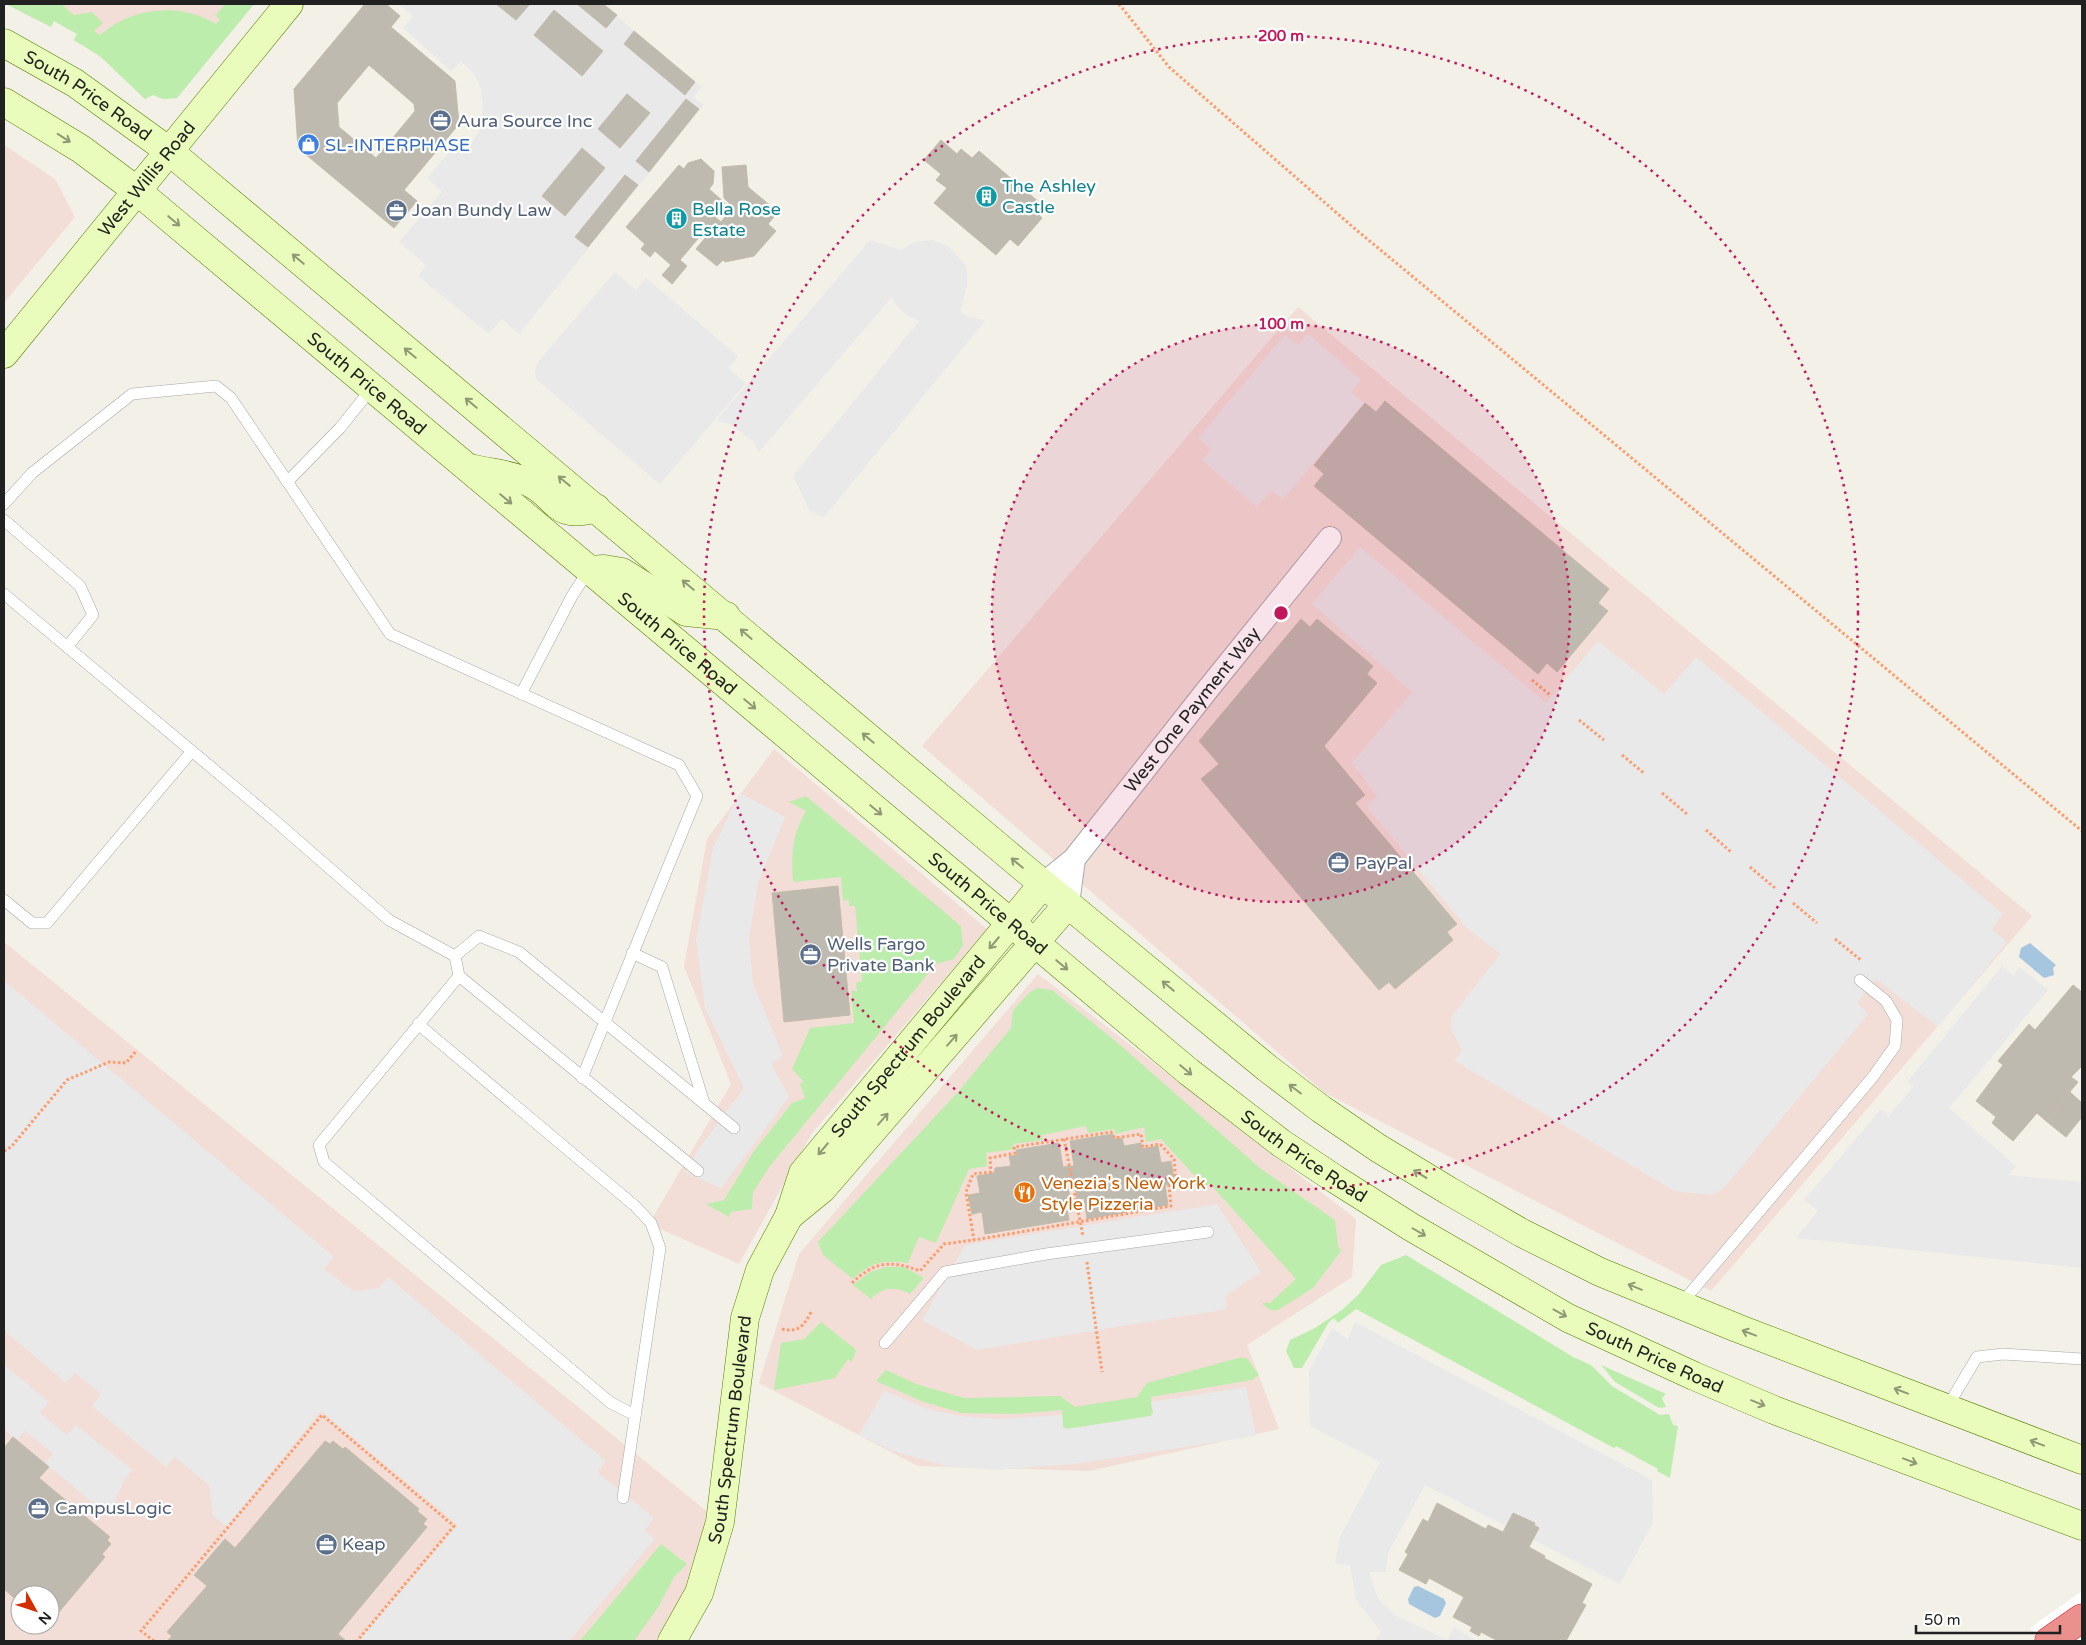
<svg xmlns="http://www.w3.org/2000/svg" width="2086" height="1645" font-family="'Varela Round',sans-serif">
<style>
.commercial{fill:#f2ded6;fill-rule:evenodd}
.grass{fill:#bdedac}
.parking{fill:#e9e9e9}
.water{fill:#a6c6e0}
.pier{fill:#fff}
.building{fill:#bfbab0;stroke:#c4bba9;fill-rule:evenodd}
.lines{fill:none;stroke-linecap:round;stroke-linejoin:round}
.lane-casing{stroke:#a8a8a8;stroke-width:12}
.street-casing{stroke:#a8a8a8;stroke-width:24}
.secondary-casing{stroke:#557f01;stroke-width:29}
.highway-casing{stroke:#e22138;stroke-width:29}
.path{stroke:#ff9b6b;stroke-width:3;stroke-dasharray:2.5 2.5;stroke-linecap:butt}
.lane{stroke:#fff;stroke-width:11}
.street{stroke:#fff;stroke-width:22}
.secondary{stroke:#eafcbb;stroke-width:28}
.highway{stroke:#eb918d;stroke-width:28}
.oneway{stroke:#909976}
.ring{fill:none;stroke:#c2185b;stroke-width:2.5;stroke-dasharray:2.5 5}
.labels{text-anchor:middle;stroke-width:4.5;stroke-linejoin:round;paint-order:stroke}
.street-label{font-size:18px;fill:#212121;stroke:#fff}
.service-label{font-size:18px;fill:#4e5e75;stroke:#fff;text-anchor:start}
.shop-label{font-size:18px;fill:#366cbe;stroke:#fff;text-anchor:start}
.culture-label{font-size:18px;fill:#0d838f;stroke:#fff;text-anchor:start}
.food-label{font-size:18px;fill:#c56008;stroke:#fff;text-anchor:start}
.centre{fill:#c2185b;stroke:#fff;stroke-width:2.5}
.ring-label{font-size:15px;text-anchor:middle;font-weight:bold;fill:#c2185b;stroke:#fff;stroke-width:4.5;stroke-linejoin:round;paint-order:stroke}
</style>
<rect width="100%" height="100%" fill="#f2f0e7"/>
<!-- commercial -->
<g class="commercial">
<polygon points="6,4 254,4 177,98 163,99 153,95 145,99 101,57 74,40 77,34 54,21 51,27"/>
<polygon points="4,145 55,179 75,217 4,303"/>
<polygon points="1298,307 2032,916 1711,1291 1325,1093 922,746"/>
<polygon points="774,749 987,929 812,1133 739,1264 649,1224 731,1084 684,966 707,839"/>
<path d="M4,942L720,1522L672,1641H4ZM20,1595H50V1625H20Z"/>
<polygon points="1038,974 1356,1219 1352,1277 1247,1345 1279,1429 1089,1471 918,1466 759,1383 799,1254"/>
</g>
<!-- grass -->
<g class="grass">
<path d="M6,4H61L74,15L92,12L103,23L94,31L100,35C132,7 180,2 216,24L220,19L215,16L225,4H254L177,98L163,99L153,95L145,99L101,57L74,40L77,34L54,21L51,27Z"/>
<path d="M806,796L955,921L961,927L963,945L954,959L936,964L770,1166L753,1192L752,1209L731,1212L729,1217L706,1204L724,1200L754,1151L792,1103L805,1098L800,1084L804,1082L792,1069L810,1028L854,1023L851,991H857L856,983L862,981L855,906H849V900L843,901L841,877L793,882C791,855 792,835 806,811L789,802Z"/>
<path d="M1037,988L1052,990L1119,1044L1261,1169L1335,1220L1338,1246L1341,1251L1313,1288L1278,1310C1271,1312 1267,1308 1262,1303H1270L1296,1279L1210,1184L1204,1186L1161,1139L1146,1142L1144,1127L1115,1134L1114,1129L1088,1133L1086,1126L1042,1135L1043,1140L1013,1144L1014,1149L986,1153L987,1166L969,1169L936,1243L919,1237L908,1263C882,1260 873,1261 853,1279L823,1255L818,1242L958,1092L1011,1028L1013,1010L1030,992Z"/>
<polygon points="1406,1255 1573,1357 1591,1365 1612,1386 1660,1415 1669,1414 1673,1425 1678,1426 1670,1478 1657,1471 1658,1469 1616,1446 1614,1448 1356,1309 1338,1323 1334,1318 1329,1322 1302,1368 1294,1368 1286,1351 1290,1340 1315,1328 1342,1310 1359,1294 1381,1265"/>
<path d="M886,1267H904L924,1278L910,1294C895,1286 882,1287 871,1299L853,1285L870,1272Z"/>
<polygon points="821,1322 854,1348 856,1351 852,1362 848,1359 835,1378 774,1390 781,1343 804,1339"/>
<polygon points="1238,1358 1247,1358 1259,1375 1252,1380 1151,1397 1153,1413 1151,1416 1067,1429 1063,1427 1062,1410 1015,1414 961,1413 921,1401 876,1381 886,1370 916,1384 964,1398 1060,1396 1075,1407 1137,1397 1147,1383"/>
<polygon points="1601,1365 1666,1394 1662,1398 1666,1407 1659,1408 1615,1382"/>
<polygon points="661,1544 687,1564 674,1577 659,1606 634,1641 580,1641"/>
</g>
<!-- parking -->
<g class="parking">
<polygon points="399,4 602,4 702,87 693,97 704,105 519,334 502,319 489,334 418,276 426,265 399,242 442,192 427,178 458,142 468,150 480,129 483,107 481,89 475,75 461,61 451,71 403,28 413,17"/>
<polygon points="870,240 900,250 915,242 931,240 948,246 967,267 967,286 960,311 965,315 985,321 824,517 810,511 793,476 919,321 905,314 895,304 892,297 759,452 753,441 730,424 716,421"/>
<polygon points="615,272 636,290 646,278 738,356 728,368 746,383 660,484 536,379 535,371 538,362"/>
<polygon points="1308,334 1361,380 1351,392 1364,403 1283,499 1271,490 1257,507 1202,460 1211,449 1198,438 1285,335 1298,345"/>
<polygon points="1360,547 1546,703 1598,641 1664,694 1696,657 2003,914 1992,929 2007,942 1938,1027 1876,979 1857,1003 1868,1014 1724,1188 1711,1195 1675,1191 1455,1061 1462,1050 1451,1029 1452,1016 1500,954 1465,926 1366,806 1377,796 1352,763 1412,692 1312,604"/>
<polygon points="740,793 785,817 758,883 749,939 753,983 783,1056 771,1064 789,1097 721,1188 685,1172 700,1147 744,1088 705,1008 696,940 713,848"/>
<polygon points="2002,966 2013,975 2020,967 2048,990 1949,1108 2016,1166 2009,1175 2082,1182 2082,1268 1796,1238 1818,1211 1804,1200 1881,1109 1889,1116 1913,1087 1908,1081"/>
<polygon points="4,981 334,1257 324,1269 353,1291 379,1288 388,1277 606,1461 597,1472 654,1518 644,1531 655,1539 569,1641 359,1641 458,1525 321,1411 227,1526 213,1516 209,1485 175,1457 166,1467 92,1406 101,1394 75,1373 66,1383 4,1330"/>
<polygon points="1217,1204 1261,1272 1225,1296 1227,1309 977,1350 922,1320 965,1245"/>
<polygon points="1355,1322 1652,1480 1653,1523 1620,1584 1425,1485 1388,1553 1386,1572 1369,1572 1378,1599 1397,1616 1447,1640 1454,1628 1478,1641 1375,1641 1381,1631 1356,1600 1350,1565 1335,1563 1340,1537 1380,1462 1310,1426 1309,1371 1332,1328 1348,1339"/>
<polygon points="4,1365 49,1402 40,1413 67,1435 76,1425 132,1470 124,1480 113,1506 106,1514 45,1463 53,1454 25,1431 17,1440 4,1429"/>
<polygon points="1246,1387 1256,1436 1074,1464 994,1470 946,1466 893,1451 859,1435 884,1391 928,1409 959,1416 999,1419 1062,1415 1063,1427 1067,1429 1151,1416 1153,1413 1151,1402"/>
</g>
<!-- water -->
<g class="water">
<polygon points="2030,943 2056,965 2053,968 2054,975 2044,978 2019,957 2021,948"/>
<polygon points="1418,1586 1444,1599 1446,1603 1440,1616 1435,1618 1409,1604 1408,1599 1414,1587"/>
</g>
<!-- pier -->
<polygon class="pier" points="2082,1591 2082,1640 2041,1641 2030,1628"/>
<!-- building -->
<g class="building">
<path d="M365,4H386L400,16L391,27L455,81L459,124L404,190L417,201L394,228L298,148L294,89ZM369,65L414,104L415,111L376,158L339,127L337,103Z"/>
<polygon points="496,4 530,4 516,20"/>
<polygon points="577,4 603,4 617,15 606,28"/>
<polygon points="554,10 603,51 582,76 534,35"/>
<polygon points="634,31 695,82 685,95 624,44"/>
<polygon points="627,94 650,113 620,148 598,129"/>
<polygon points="686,99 699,109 649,172 636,161"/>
<polygon points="941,140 957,154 961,149 972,158 979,151 1040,203 1034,210 1042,218 1018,246 1010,239 996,255 934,203 947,188 936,180 941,174 924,160"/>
<polygon points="582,148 605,168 565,216 542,196"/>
<polygon points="701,159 714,171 713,184 709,189 725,203 714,216 721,222 733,207 724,198 722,167 746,165 748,187 778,212 768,224 776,231 754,256 725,262 723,260 717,266 696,249 711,231 707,228 680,260 687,266 672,284 662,275 671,265 655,251 650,257 641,249 645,244 626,227 679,165 684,169 688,163"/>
<polygon points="625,175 638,185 588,247 575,237"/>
<polygon points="1385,401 1609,589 1598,603 1608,611 1557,672 1547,663 1538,674 1314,486 1324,474 1314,465 1365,403 1376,412"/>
<polygon points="1301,619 1310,627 1317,619 1373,666 1367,674 1377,683 1324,746 1365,795 1355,803 1457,924 1447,932 1453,940 1395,989 1389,982 1379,990 1201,779 1219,764 1199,741"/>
<polygon points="838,886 850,1015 784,1022 772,893"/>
<polygon points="2073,985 2082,992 2082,1066 2071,1077 2078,1082 2046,1121 2037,1113 2013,1141 1992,1123 1996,1117 1976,1101 2003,1065 1998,1061 2029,1024 2035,1030"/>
<polygon points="2070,1092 2082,1103 2082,1117 2066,1137 2046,1121"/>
<polygon points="1113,1134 1114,1139 1122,1138 1124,1146 1141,1143 1142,1149 1158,1146 1161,1163 1171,1161 1175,1184 1165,1185 1168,1205 1087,1219 1084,1198 1077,1199 1075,1185 1068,1186 1070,1198 1065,1199 1069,1220 985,1234 982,1212 972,1214 968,1195 980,1193 977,1176 994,1173 995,1168 1011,1166 1009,1156 1017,1155 1016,1150 1059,1143 1063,1167 1074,1166 1070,1141"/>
<polygon points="13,1437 49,1467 39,1478 110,1537 107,1540 111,1544 102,1554 105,1557 59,1612 56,1610 50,1617 50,1595 20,1595 20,1603 4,1589 4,1448"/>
<polygon points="325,1441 330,1444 333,1441 343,1449 345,1447 419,1509 417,1511 427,1519 423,1524 427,1527 338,1634 346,1641 170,1641 168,1640 172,1636 167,1632 207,1586 194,1575 225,1539 235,1548"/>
<polygon points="1437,1503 1486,1529 1488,1525 1503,1532 1513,1513 1535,1523 1534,1525 1539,1528 1529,1547 1545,1556 1544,1558 1592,1584 1582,1603 1586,1605 1566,1641 1561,1639 1560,1641 1498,1641 1481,1632 1479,1636 1470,1631 1472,1627 1453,1617 1464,1597 1429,1578 1426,1584 1399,1570 1408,1554 1405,1552 1423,1519 1428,1522"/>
</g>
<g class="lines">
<defs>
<g id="lane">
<polyline points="287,482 340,428 372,388"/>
<polyline points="4,504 32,473 132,394 216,386 231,398 390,634 679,765 697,796 582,1078"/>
<polyline points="4,520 80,586 93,615 67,647"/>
<polyline points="4,594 273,819 389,920 455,956 459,976 698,1171"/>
<polyline points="521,694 572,596 589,570"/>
<polyline points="4,900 32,923 47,923 192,751"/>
<polyline points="632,953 662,967 704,1103"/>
<polyline points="455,956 479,936 519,952 734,1128"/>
<polyline points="459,976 319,1145 324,1162 611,1403 635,1415"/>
<polyline points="418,1024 635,1206 651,1223 660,1248 623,1498"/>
<polyline points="1681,1304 1872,1078 1895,1046 1897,1020 1886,1001 1860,980"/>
<polyline points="885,1343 945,1272 1046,1254 1208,1232"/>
<polyline points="1946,1409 1977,1357 2003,1354 2082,1359"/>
</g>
<g id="street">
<path id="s1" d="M1043,884L1074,859L1208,689L1330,538"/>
<polyline points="1068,904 1074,859"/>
</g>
<g id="secondary">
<path id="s2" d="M4,43L75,83L169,151L1025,869L1267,1068L1321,1109L1378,1148L1449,1191L1522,1233L1600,1272L1737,1328L2082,1460"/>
<path id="s3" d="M4,102L81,149L136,190L1189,1072L1281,1143L1335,1179L1411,1227L1568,1318L1694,1376L1774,1410L2082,1526"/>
<path id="s4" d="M4,354L289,4"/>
<path d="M475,469C492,473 513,475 528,482C558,495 553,521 596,508"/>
<polyline points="589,570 604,569 622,572 686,612 726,616"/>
<polyline points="789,1216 822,1189 1068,904"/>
<path id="s5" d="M672,1641L699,1593L720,1522L745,1318L760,1270L789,1216L803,1173L1043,884"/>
</g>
<polyline id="highway" points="2049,1641 2082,1618"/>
</defs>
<!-- lane casing -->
<use href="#lane" class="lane-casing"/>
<!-- street casing -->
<use href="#street" class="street-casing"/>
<!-- secondary casing -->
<use href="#secondary" class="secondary-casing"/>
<!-- highway casing -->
<use href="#highway" class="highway-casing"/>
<!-- path -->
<g class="path">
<polyline points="1119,4 1169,67 1354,228 2082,831"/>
<polyline points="1532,680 1550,695"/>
<polyline points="1579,720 1604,740"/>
<polyline points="1622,755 1645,774"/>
<polyline points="1662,793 1687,814"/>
<polyline points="1706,830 1731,852"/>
<polyline points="1750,867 1775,888"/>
<polyline points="1793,903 1817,923"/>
<polyline points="1835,939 1862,961"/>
<polyline points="1064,1139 1083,1236"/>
<polyline points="4,1151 11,1147 67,1080 109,1062 126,1063 137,1050"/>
<polyline points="1087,1262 1102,1372"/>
<path d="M852,1283C875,1261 891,1260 920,1271L944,1244L974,1240L966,1192L973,1174L991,1172L990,1158L1015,1153L1014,1147L1111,1132L1115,1138L1141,1134L1143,1147L1160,1144L1174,1159L1176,1182L1169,1186L1171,1206L974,1240"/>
<path d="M782,1329C798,1333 804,1326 811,1312"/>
<polyline points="154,1641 141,1631 322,1415 454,1526 357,1641"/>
</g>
<!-- lane -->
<use href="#lane" class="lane"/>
<!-- street -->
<use href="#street" class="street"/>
<!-- secondary -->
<use href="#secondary" class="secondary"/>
<!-- highway -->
<use href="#highway" class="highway"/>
</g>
<!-- one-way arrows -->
<defs><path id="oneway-shaft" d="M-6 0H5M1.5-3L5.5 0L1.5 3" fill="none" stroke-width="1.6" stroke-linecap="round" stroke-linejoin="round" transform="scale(1.25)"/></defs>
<g class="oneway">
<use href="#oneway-shaft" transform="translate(64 138) rotate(33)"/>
<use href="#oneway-shaft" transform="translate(174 221) rotate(40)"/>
<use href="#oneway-shaft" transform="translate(298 259) rotate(-140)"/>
<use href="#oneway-shaft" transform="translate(410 353) rotate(-140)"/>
<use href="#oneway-shaft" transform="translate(471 403) rotate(-140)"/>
<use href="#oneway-shaft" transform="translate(564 481) rotate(-140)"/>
<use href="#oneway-shaft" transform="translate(506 499) rotate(40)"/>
<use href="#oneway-shaft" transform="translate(688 585) rotate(-140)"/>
<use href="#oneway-shaft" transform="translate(746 634) rotate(-139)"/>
<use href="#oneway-shaft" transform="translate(750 704) rotate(40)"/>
<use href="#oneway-shaft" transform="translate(868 738) rotate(-140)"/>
<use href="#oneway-shaft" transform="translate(876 810) rotate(40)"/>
<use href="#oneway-shaft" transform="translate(1017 863) rotate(-140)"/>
<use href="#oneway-shaft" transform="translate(994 943) rotate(130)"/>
<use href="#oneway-shaft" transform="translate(1062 965) rotate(40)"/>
<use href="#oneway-shaft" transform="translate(1168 986) rotate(-140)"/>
<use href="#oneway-shaft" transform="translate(952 1040) rotate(-49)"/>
<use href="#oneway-shaft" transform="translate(1186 1070) rotate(40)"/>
<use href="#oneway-shaft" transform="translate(1295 1089) rotate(-143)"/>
<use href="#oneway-shaft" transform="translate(883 1119) rotate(-49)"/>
<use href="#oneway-shaft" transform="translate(823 1149) rotate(130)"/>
<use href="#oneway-shaft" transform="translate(1420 1174) rotate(-149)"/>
<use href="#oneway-shaft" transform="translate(1419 1232) rotate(30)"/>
<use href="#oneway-shaft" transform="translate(1635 1287) rotate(-158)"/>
<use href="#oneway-shaft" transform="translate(1560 1313) rotate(29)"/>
<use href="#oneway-shaft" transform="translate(1749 1333) rotate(-159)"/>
<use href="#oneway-shaft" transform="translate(1901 1391) rotate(-159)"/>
<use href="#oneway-shaft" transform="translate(1758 1403) rotate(22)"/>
<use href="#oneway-shaft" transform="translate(2037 1443) rotate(-159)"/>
<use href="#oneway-shaft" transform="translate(1910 1461) rotate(21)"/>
</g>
<!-- distance rings -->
<circle cx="1281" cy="613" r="289" fill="#c2185b" fill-opacity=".12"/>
<g class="ring">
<circle cx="1281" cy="613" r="289"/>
<circle cx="1281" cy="613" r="577"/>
</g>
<!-- icons -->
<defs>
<symbol id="office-disc" viewBox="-11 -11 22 22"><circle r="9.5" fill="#5c6f8a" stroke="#fff"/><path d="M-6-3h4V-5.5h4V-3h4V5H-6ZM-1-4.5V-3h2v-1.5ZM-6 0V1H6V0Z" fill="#fff"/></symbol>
<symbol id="shop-disc" viewBox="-11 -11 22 22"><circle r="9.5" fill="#3f7fe0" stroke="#fff"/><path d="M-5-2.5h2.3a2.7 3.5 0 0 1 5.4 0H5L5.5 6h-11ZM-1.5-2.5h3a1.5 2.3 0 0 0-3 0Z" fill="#fff"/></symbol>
<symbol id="building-disc" viewBox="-11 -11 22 22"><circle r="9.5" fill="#0f9aa8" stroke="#fff"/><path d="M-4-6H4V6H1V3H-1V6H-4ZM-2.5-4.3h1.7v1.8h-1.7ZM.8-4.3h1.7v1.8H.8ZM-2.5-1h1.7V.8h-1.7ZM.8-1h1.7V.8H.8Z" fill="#fff"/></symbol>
<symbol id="restaurant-disc" viewBox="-11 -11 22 22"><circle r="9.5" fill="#e8710a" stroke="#fff"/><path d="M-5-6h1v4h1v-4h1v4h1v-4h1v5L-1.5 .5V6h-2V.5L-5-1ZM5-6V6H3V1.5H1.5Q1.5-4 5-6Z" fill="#fff"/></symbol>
</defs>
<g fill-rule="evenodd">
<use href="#office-disc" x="428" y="108" width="25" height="25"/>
<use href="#shop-disc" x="296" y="132" width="25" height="25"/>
<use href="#building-disc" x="974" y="184" width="25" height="25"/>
<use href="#office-disc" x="384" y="198" width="25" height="25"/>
<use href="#building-disc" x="664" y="206" width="25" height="25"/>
<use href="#office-disc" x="1326" y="850" width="25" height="25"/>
<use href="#office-disc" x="798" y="942" width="25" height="25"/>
<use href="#restaurant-disc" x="1012" y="1180" width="25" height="25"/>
<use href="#office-disc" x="26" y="1496" width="25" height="25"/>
<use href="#office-disc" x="314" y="1532" width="25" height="25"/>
</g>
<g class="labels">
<!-- street labels -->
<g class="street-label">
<text dy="6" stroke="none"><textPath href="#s2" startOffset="99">South Price Road</textPath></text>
<text dy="6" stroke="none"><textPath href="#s4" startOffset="226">West Willis Road</textPath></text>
<text dy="6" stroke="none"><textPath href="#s3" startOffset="460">South Price Road</textPath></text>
<text dy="6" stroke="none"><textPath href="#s3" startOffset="865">South Price Road</textPath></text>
<text dy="6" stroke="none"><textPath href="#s1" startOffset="230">West One Payment Way</textPath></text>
<text dy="6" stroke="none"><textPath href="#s3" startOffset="1270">South Price Road</textPath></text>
<text dy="6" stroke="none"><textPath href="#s5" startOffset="656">South Spectrum Boulevard</textPath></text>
<text dy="6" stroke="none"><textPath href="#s3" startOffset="1675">South Price Road</textPath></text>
<text dy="6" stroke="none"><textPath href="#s3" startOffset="2080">South Price Road</textPath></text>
<text dy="6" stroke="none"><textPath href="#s5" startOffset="222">South Spectrum Boulevard</textPath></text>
</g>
<!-- service labels -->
<g class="service-label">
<text x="457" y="127">Aura Source Inc</text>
<text x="412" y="216">Joan Bundy Law</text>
<text x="1355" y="869">PayPal</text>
<text x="827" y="950">Wells Fargo<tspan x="827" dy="21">Private Bank</tspan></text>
<text x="55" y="1514">CampusLogic</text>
<text x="342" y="1550">Keap</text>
</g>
<!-- shop labels -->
<g class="shop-label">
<text x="325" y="151">SL-INTERPHASE</text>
</g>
<!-- culture labels -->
<g class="culture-label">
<text x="1002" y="192">The Ashley<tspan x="1002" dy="21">Castle</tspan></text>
<text x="692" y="215">Bella Rose<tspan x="692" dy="21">Estate</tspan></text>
</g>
<!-- food labels -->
<g class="food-label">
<text x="1041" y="1189">Venezia's New York<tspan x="1041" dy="21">Style Pizzeria</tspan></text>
</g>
</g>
<circle cx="1281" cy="613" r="8" class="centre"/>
<g class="ring-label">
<text x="1281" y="41">200 m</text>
<text x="1281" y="329">100 m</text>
</g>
<!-- border -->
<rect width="2086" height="1645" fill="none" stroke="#212121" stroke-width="10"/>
<!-- north arrow -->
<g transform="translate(35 1610) rotate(130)"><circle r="24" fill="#ffffff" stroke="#a6a6a6"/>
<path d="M0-4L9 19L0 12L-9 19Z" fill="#d22f00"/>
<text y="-8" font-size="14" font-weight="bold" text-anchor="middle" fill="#212121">N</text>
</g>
<!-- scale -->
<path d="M1916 1625v8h144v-8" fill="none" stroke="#212121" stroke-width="2.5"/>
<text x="1924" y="1625" font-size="15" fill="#212121" stroke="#ffffff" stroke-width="4" paint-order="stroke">50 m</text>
</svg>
